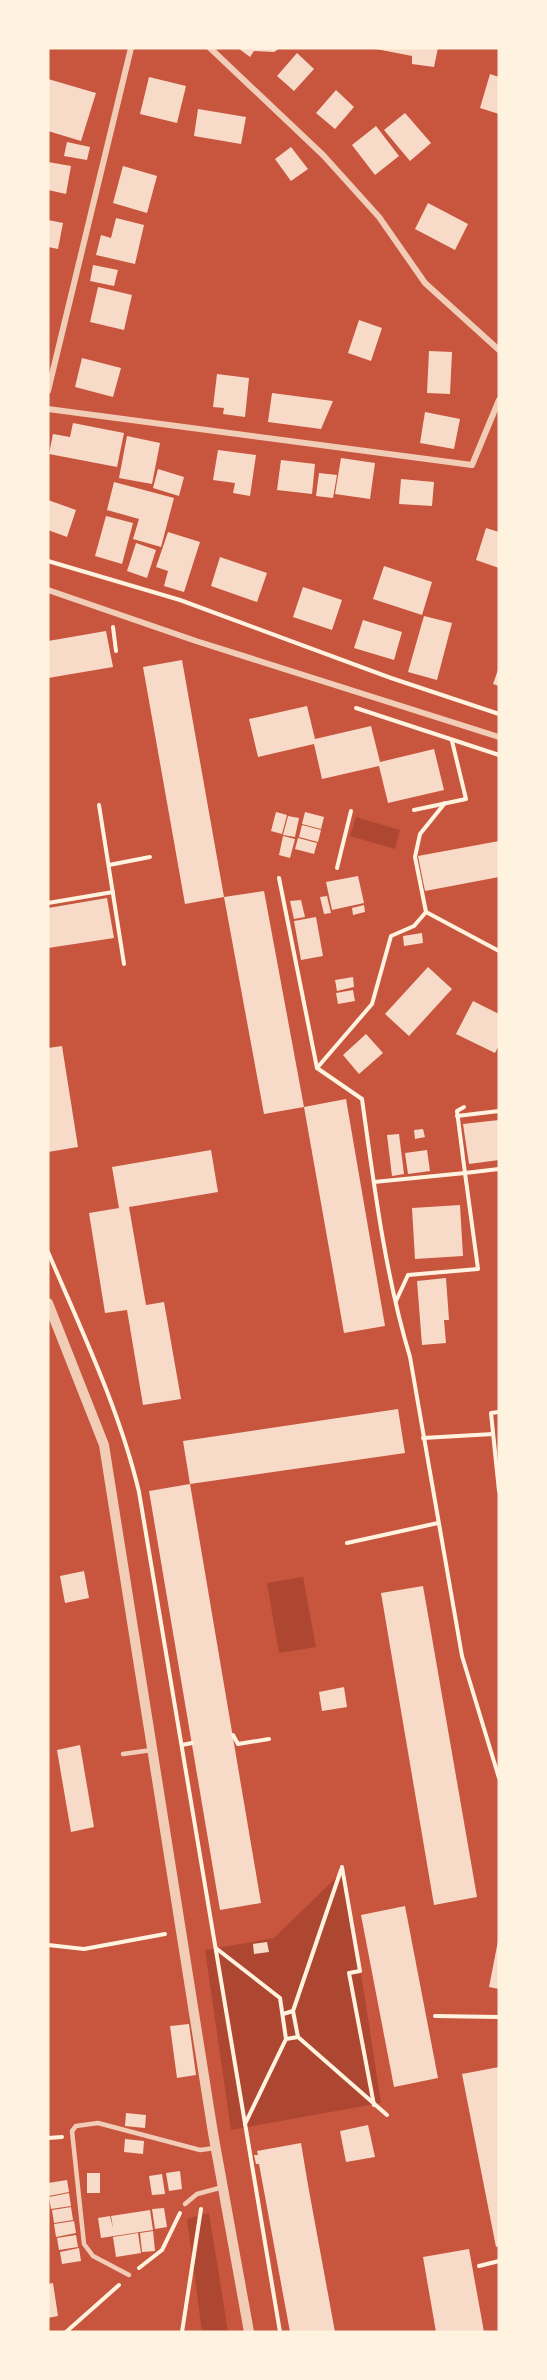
<svg xmlns="http://www.w3.org/2000/svg" width="547" height="2380" font-family="Helvetica,sans-serif">
<style>
.green{fill:#ae4732}
.building{fill:#f7dbc8}
.lines{fill:none;stroke-linecap:round;stroke-linejoin:round}
.path{stroke:#fff3e0;stroke-width:4}
.service{stroke:#f1ccb7;stroke-width:4.5}
.minor{stroke:#f1ccb7;stroke-width:6}
.tertiary{stroke:#f1ccb7;stroke-width:10}
</style>
<rect width="100%" height="100%" fill="#c8553d"/>
<!-- green -->
<g class="green">
<polygon points="356,817 400,830 395,849 350,836"/>
<polygon points="303,1577 316,1647 279,1653 267,1583"/>
<polygon points="345,1869 381,2103 231,2130 205,1950 274,1938"/>
<polygon points="209,2213 228,2332 202,2332 187,2219"/>
</g>
<!-- building -->
<g class="building">
<polygon points="238,48 280,48 274,52 254,51 250,57"/>
<polygon points="371,48 438,48 434,67 412,64 412,56"/>
<polygon points="297,53 314,69 294,91 277,76"/>
<polygon points="490,74 499,77 499,114 480,108"/>
<polygon points="149,77 186,86 177,123 140,114"/>
<polygon points="48,79 96,93 81,141 48,131"/>
<polygon points="336,90 354,107 335,129 316,113"/>
<polygon points="198,109 246,117 241,144 194,136"/>
<polygon points="405,113 431,143 410,161 384,130"/>
<polygon points="376,126 399,156 375,175 352,145"/>
<polygon points="67,142 90,147 87,160 64,156"/>
<polygon points="291,147 308,169 291,181 275,159"/>
<polygon points="48,162 71,166 66,194 48,190"/>
<polygon points="123,166 157,176 147,213 113,203"/>
<polygon points="428,203 468,224 455,250 415,229"/>
<polygon points="116,218 144,225 135,264 96,255 101,235 111,238"/>
<polygon points="48,220 63,223 58,249 48,247"/>
<polygon points="93,265 118,270 114,286 90,281"/>
<polygon points="98,287 132,295 124,330 90,322"/>
<polygon points="359,320 382,328 371,361 348,353"/>
<polygon points="429,351 452,352 450,394 427,393"/>
<polygon points="82,358 121,368 113,397 75,387"/>
<polygon points="217,374 249,378 245,417 223,414 224,408 213,407"/>
<polygon points="272,393 333,401 321,429 268,422"/>
<polygon points="425,412 460,419 454,449 420,443"/>
<polygon points="73,423 124,433 117,467 49,454 53,434 70,437"/>
<polygon points="127,436 160,443 152,484 119,478"/>
<polygon points="218,450 256,455 250,496 233,493 235,483 213,480"/>
<polygon points="341,458 375,463 370,499 335,494"/>
<polygon points="281,460 315,464 312,494 277,490"/>
<polygon points="158,469 184,477 179,496 153,488"/>
<polygon points="319,473 337,475 333,498 316,496"/>
<polygon points="401,479 434,482 432,506 399,504"/>
<polygon points="114,482 174,498 161,547 133,539 139,519 107,510"/>
<polygon points="48,500 76,510 67,537 48,530"/>
<polygon points="106,516 133,523 122,564 95,556"/>
<polygon points="486,528 499,532 499,568 476,560"/>
<polygon points="168,532 200,542 184,592 164,586 168,571 156,567"/>
<polygon points="136,543 156,550 147,578 127,571"/>
<polygon points="220,557 267,573 257,602 211,586"/>
<polygon points="384,566 432,582 422,615 373,599"/>
<polygon points="303,587 342,600 332,630 293,617"/>
<polygon points="424,616 452,623 437,680 408,672"/>
<polygon points="363,620 402,632 394,660 354,648"/>
<polygon points="106,631 113,667 48,678 48,641"/>
<polygon points="182,660 224,897 264,891 304,1107 264,1114 224,897 185,904 143,667"/>
<polygon points="499,667 499,686 493,684"/>
<polygon points="307,706 315,739 371,726 380,762 434,749 444,790 388,803 379,766 322,779 314,744 258,757 249,719"/>
<polygon points="276,812 287,815 282,834 271,831"/>
<polygon points="305,812 324,817 321,829 302,824"/>
<polygon points="288,816 299,818 295,837 283,835"/>
<polygon points="302,825 321,830 318,842 299,837"/>
<polygon points="283,836 295,839 290,858 279,855"/>
<polygon points="298,838 317,843 314,854 295,849"/>
<polygon points="499,841 499,877 425,891 418,856"/>
<polygon points="358,876 364,903 332,910 326,882"/>
<polygon points="327,896 331,913 324,914 320,897"/>
<polygon points="107,898 114,938 48,948 48,908"/>
<polygon points="301,900 305,917 294,919 290,901"/>
<polygon points="364,905 365,912 353,915 352,908"/>
<polygon points="316,917 323,956 301,960 294,921"/>
<polygon points="422,933 423,943 404,946 403,936"/>
<polygon points="428,967 452,989 409,1036 385,1014"/>
<polygon points="353,977 354,987 337,991 335,980"/>
<polygon points="353,990 355,1001 338,1004 336,993"/>
<polygon points="473,1001 499,1014 499,1045 495,1053 456,1034"/>
<polygon points="366,1034 383,1053 359,1074 343,1055"/>
<polygon points="62,1046 78,1147 48,1152 48,1048"/>
<polygon points="346,1099 385,1326 344,1333 304,1107"/>
<polygon points="499,1120 499,1160 469,1164 463,1124"/>
<polygon points="423,1129 425,1137 415,1139 414,1130"/>
<polygon points="399,1134 404,1174 392,1176 387,1135"/>
<polygon points="211,1150 218,1192 129,1207 146,1305 164,1302 181,1399 143,1405 127,1310 105,1313 89,1213 119,1208 112,1167"/>
<polygon points="427,1150 430,1171 408,1174 405,1153"/>
<polygon points="460,1205 463,1256 415,1259 412,1208"/>
<polygon points="446,1278 449,1320 444,1320 446,1343 422,1345 417,1281"/>
<polygon points="398,1409 405,1453 190,1484 183,1441"/>
<polygon points="190,1484 261,1903 220,1910 149,1491"/>
<polygon points="84,1571 89,1598 65,1603 60,1576"/>
<polygon points="423,1586 477,1897 434,1905 381,1593"/>
<polygon points="344,1687 347,1707 322,1711 319,1692"/>
<polygon points="80,1745 94,1827 71,1832 57,1750"/>
<polygon points="405,1906 438,2078 394,2087 361,1915"/>
<polygon points="498,1941 499,1941 499,1989 489,1987"/>
<polygon points="267,1942 269,1952 254,1954 253,1944"/>
<polygon points="189,2024 196,2075 177,2078 170,2026"/>
<polygon points="499,2067 499,2246 496,2247 462,2074"/>
<polygon points="126,2113 146,2115 145,2128 125,2126"/>
<polygon points="368,2125 375,2157 346,2162 340,2131"/>
<polygon points="125,2139 144,2141 143,2154 124,2152"/>
<polygon points="301,2143 308,2185 335,2332 290,2332 259,2164 256,2164 254,2155 258,2155 257,2151"/>
<polygon points="180,2171 182,2189 169,2191 166,2173"/>
<rect x="87" y="2173" width="13" height="20"/>
<polygon points="162,2174 165,2194 152,2195 149,2176"/>
<polygon points="67,2180 69,2192 49,2196 48,2183"/>
<polygon points="69,2193 71,2206 51,2209 49,2197"/>
<polygon points="71,2207 73,2220 54,2223 52,2210"/>
<polygon points="164,2208 167,2227 155,2229 152,2209"/>
<polygon points="150,2210 153,2230 101,2238 98,2218 110,2216 113,2228 111,2216"/>
<polygon points="74,2221 76,2233 56,2237 54,2224"/>
<polygon points="153,2231 155,2251 142,2252 140,2233"/>
<polygon points="138,2233 141,2253 116,2257 113,2237"/>
<polygon points="76,2235 78,2247 59,2250 57,2238"/>
<polygon points="79,2248 81,2261 62,2264 60,2252"/>
<polygon points="469,2249 484,2332 436,2332 423,2257"/>
<polygon points="53,2283 58,2316 48,2318 48,2284"/>
</g>
<g class="lines">
<!-- path -->
<g class="path">
<polyline points="48,561 180,600 391,678 499,714"/>
<polyline points="113,627 116,651"/>
<polyline points="356,708 499,755"/>
<polyline points="445,803 420,834 415,857 426,912 499,951"/>
<polyline points="99,805 124,964"/>
<polyline points="414,810 466,799 452,741"/>
<polyline points="109,865 150,857"/>
<polyline points="337,868 351,811"/>
<path d="M279,878L317,1068L362,1099C374,1185 385,1274 410,1357L462,1656L499,1778"/>
<polyline points="48,903 113,892"/>
<polyline points="317,1068 372,1004 391,936 414,926 426,912"/>
<polyline points="457,1116 499,1111"/>
<polyline points="374,1182 465,1173 457,1111 464,1107"/>
<path d="M48,1252C81,1329 120,1411 139,1492L280,2332"/>
<polyline points="396,1301 408,1275 478,1269 465,1173 499,1169"/>
<polyline points="499,1412 491,1413 499,1491"/>
<polyline points="423,1438 493,1434"/>
<polyline points="347,1543 438,1523"/>
<polyline points="233,1735 238,1744 269,1739"/>
<polyline points="182,1745 192,1743"/>
<polyline points="342,1867 360,1971 349,1973 374,2105"/>
<polyline points="48,1945 84,1949 165,1934"/>
<polyline points="217,1949 280,1998 286,2039"/>
<polyline points="293,2011 341,1870"/>
<polyline points="283,2014 293,2011 298,2037"/>
<polyline points="435,2016 499,2017"/>
<polyline points="245,2124 286,2039 298,2037 387,2115"/>
<polyline points="48,2138 62,2137"/>
<polyline points="479,2266 499,2261"/>
<polyline points="139,2268 162,2250 180,2213"/>
<polyline points="66,2332 119,2285"/>
<polyline points="182,2332 201,2209"/>
</g>
<!-- service -->
<g class="service">
<polyline points="123,1754 152,1750"/>
<polyline points="185,2204 197,2194 223,2187"/>
<polyline points="129,2275 93,2256 84,2244 72,2131 76,2126 98,2123 200,2150 215,2148"/>
</g>
<!-- minor -->
<g class="minor">
<polyline points="210,48 323,155 379,217 425,283 499,350"/>
<polyline points="48,391 131,48"/>
<polyline points="48,409 472,465 499,400"/>
<polyline points="48,590 196,641 499,737"/>
</g>
<!-- tertiary -->
<polyline class="tertiary" points="48,1303 104,1445 213,2133 249,2332"/>
</g>
<!-- border -->
<rect width="547" height="2380" fill="none" stroke="#fff3e0" stroke-width="99"/>
</svg>
